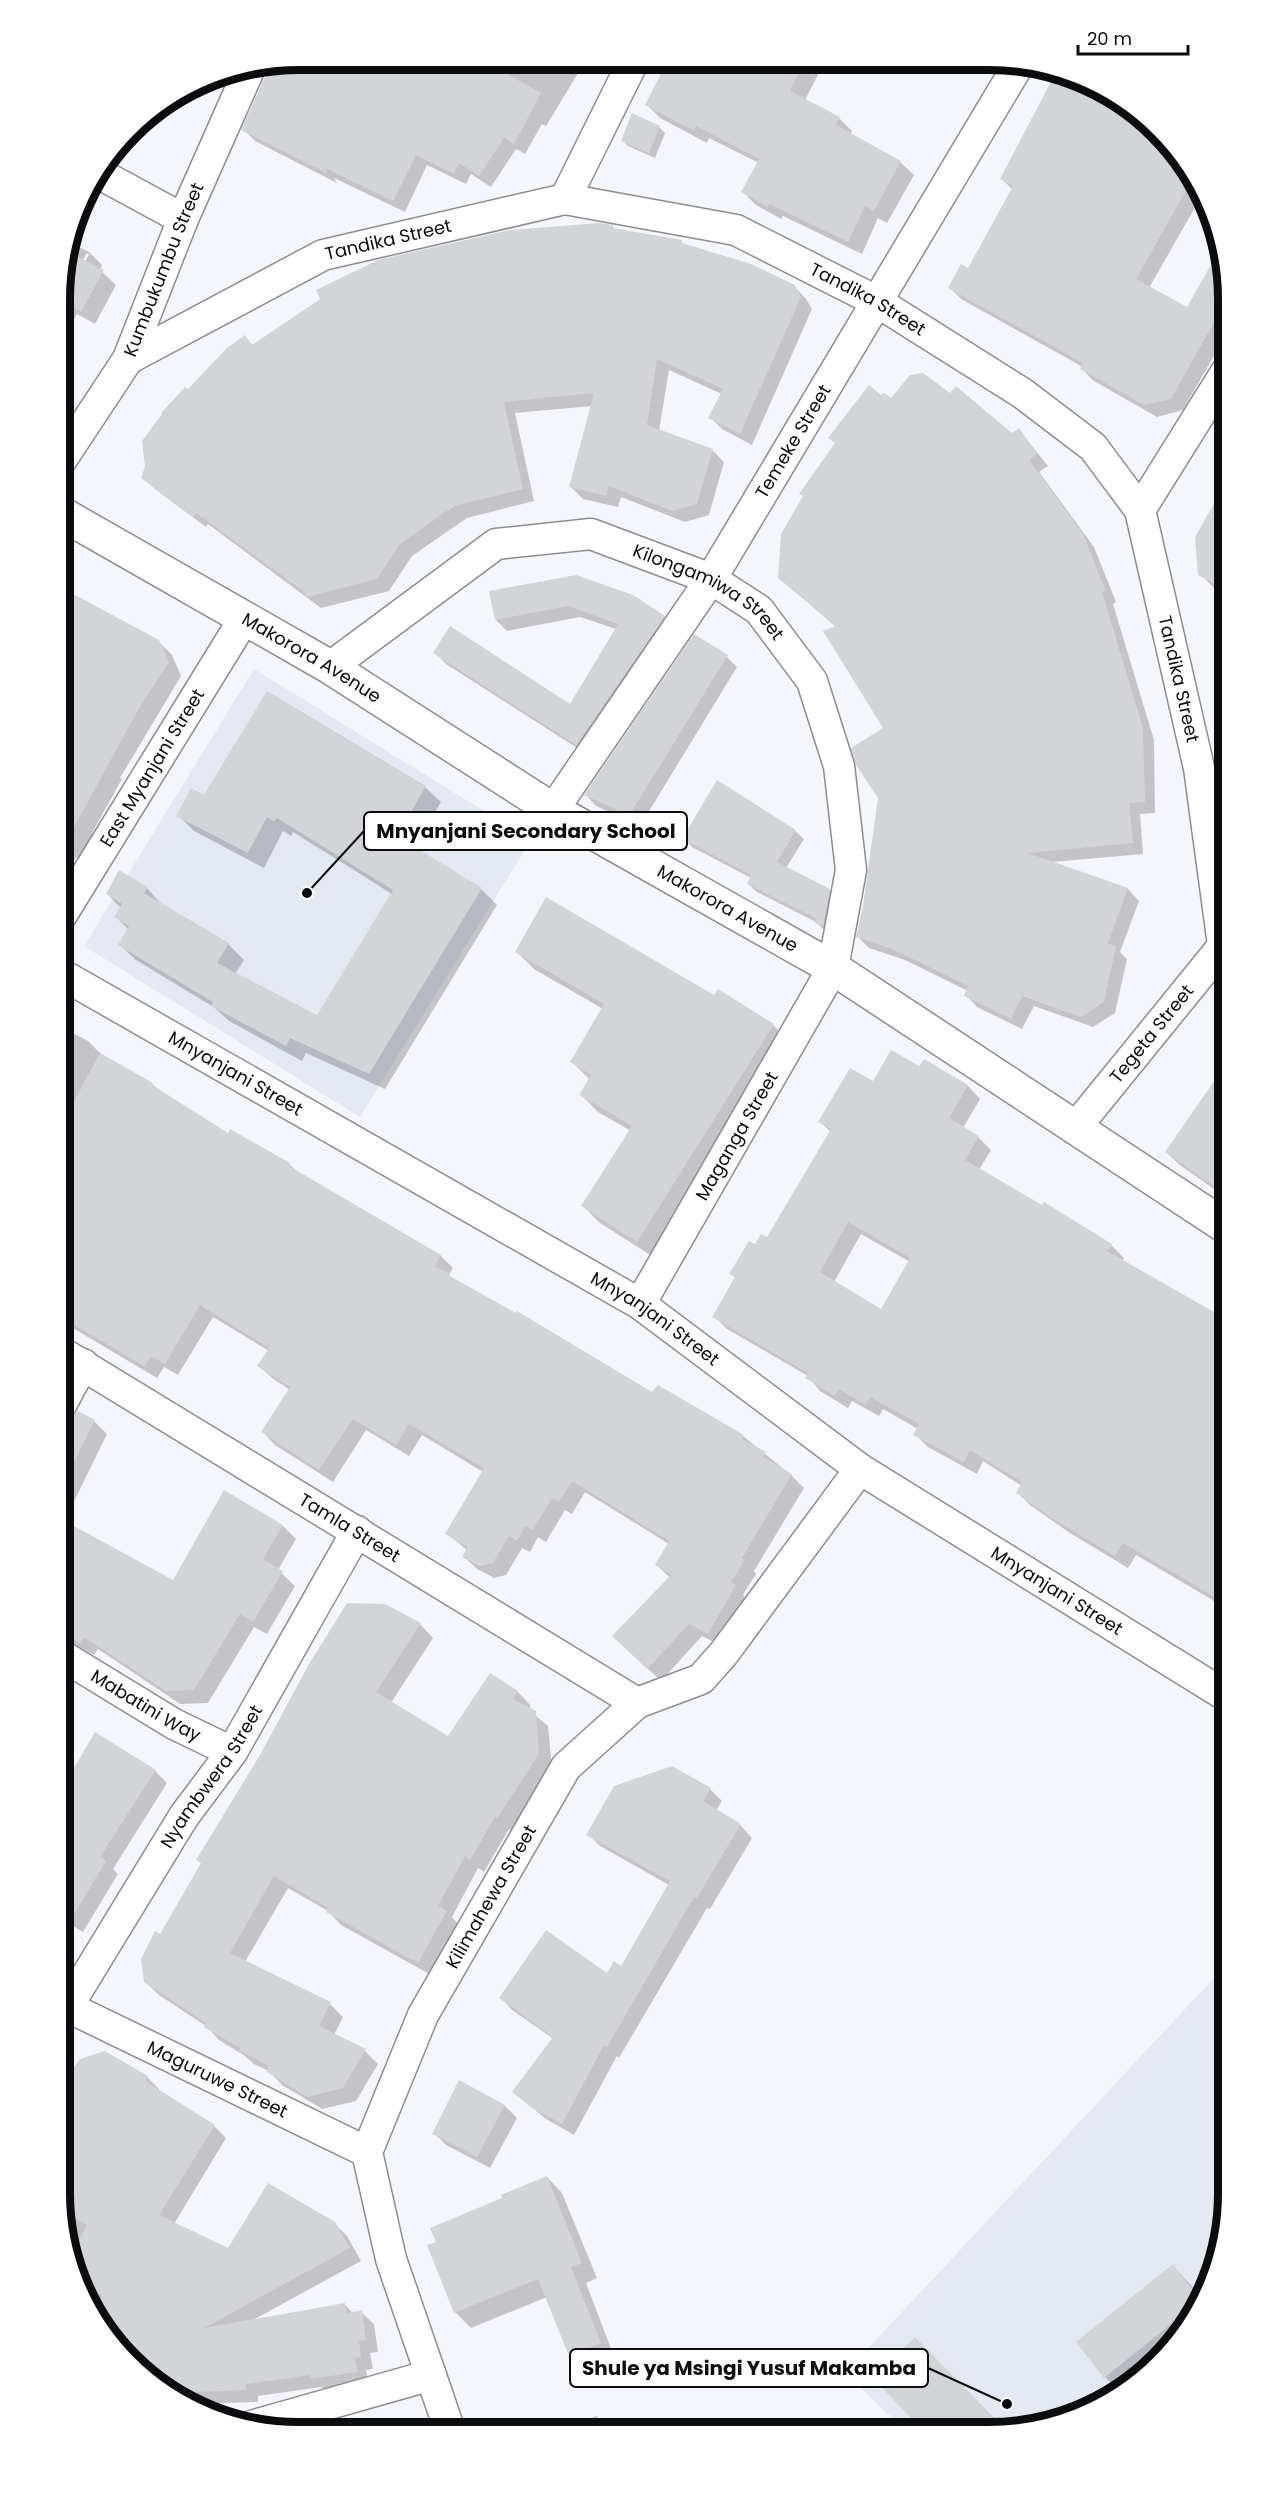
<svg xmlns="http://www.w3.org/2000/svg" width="1288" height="2493" font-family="Poppins,sans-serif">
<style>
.built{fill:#e4e8f2}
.shadow{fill:#0003;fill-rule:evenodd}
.building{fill:#d2d4d8;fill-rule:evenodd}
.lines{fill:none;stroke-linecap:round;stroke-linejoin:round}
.minor-casing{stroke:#8b8d91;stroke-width:33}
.tertiary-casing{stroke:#8b8d91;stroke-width:36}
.minor{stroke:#fff;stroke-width:30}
.tertiary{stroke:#fff;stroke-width:33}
.labels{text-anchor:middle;stroke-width:4.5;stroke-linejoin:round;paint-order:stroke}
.street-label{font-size:18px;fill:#0b0c0d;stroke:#fff}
.rim{fill:none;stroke:#0b0c0d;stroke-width:8}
.leader{fill:none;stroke:#0b0c0d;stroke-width:2}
.callout-dot{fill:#0b0c0d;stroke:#fff;stroke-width:2}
.callout{fill:#fff;stroke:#0b0c0d;stroke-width:2}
.callout-label{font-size:20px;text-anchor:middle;font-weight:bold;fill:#0b0c0d}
</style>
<rect width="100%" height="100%" fill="#f5f6fb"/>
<!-- built -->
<g class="built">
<polygon points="254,669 531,840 360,1117 84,946"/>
<polygon points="1228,1963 1227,2209 1210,2285 1178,2339 1122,2392 1065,2420 988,2433 908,2433 845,2373"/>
</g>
<!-- shadow -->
<g class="shadow">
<polygon points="300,60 597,62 593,70 583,65 546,126 542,124 525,154 516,149 491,187 471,174 466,184 427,165 405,212 334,178 337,183 255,141 243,129 271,66"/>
<polygon points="668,62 824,63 805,100 839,118 852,131 850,134 900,162 914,175 887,223 878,218 862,254 783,216 781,219 756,205 743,192 759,163 709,138 707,143 660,118 647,105"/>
<polygon points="1057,72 1094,85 1146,119 1188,167 1203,198 1201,197 1149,288 1188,309 1220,252 1228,300 1228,331 1183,410 1157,417 1094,381 1082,369 1083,367 961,299 949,287 969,270 1012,189 1002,179"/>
<polygon points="174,100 158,125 151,121 145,131 141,130 129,136 141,120"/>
<polygon points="659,127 665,133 655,158 628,146 623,141"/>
<polygon points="612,227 616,230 681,242 686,246 794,286 806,299 812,309 752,445 722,429 710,417 722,394 669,370 659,431 712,450 724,462 709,515 685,522 621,497 618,507 583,499 571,487 592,406 515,413 534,501 467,518 412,556 389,591 321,608 208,524 206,527 155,489 143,477 188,391 245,337 253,346"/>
<path d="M70,242L89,252L102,265L100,270L116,285L95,324L77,314L73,321L62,315V269ZM86,254H89L82,268L80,266Z"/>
<polygon points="951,395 1012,435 1019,430 1048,466 1039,472 1094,547 1116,602 1113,604 1154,740 1155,813 1140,814 1143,854 1052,862 1128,889 1139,901 1120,952 1127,959 1115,1013 1093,1027 1034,1006 1022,1029 977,1007 966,995 968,991 905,960 869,948 858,937 865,907 879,798 885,728 837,628 780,578 881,397 892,400"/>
<polygon points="1228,481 1228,595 1213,587 1200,574"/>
<polygon points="543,583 664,617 675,628 588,755 446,664 435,652 570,706 616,629 580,617 507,631 496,620"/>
<polygon points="62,590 158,641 172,655 181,676 120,778 122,779 92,833 96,838 84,862 76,857 61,884"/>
<polygon points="727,657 737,667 640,826 596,806 586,795"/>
<polygon points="425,787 441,802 414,848 481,889 497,905 385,1089 306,1053 302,1061 229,1021 215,1008 136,960 120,945 129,930 116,917 121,908 107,894 147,888 162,905 228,944 244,960 235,974 317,1017 392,894 293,832 291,836 283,831 264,868 194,831 178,815 205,797"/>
<polygon points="795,831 804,839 786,868 829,890 838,899 825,931 816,922 757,892 748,884 751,878 692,847 684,839"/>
<polygon points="517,952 714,997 773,1025 790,1042 655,1258 600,1223 583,1206 631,1131 598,1112 581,1095 589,1079 572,1062 603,1009 534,969"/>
<polygon points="61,1027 88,1041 101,1054 152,1084 162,1093 229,1135 289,1164 300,1174 441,1256 453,1268 449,1275 452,1279 652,1394 743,1436 791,1475 804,1488 754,1571 756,1574 743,1595 747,1599 721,1646 702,1636 661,1681 627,1649 670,1578 657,1565 669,1544 585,1492 572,1514 565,1510 546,1542 538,1537 530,1552 522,1548 506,1575 494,1578 477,1569 464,1557 468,1551 447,1533 483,1472 422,1435 409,1456 366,1430 333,1482 275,1445 263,1432 290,1390 272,1378 259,1366 269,1351 213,1317 178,1375 164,1367 157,1378 61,1321"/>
<path d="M924,1061L968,1086L980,1099L963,1128L978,1137L991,1150L979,1170L1111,1245L1124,1258L1122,1262L1228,1323V1613L1211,1599L1136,1555L1128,1568L1070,1533L1030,1505L1017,1492L1022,1486L983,1461L977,1474L928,1447L915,1434L918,1429L883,1409L879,1416L852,1401L848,1408L820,1391L808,1376L727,1329L714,1316L736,1278L731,1274L755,1246L768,1239L831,1132L820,1122L874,1083L920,1068ZM861,1234L910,1262L881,1311L834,1282Z"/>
<polygon points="1228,1094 1228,1199 1180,1165 1166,1152"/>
<polygon points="70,1421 94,1421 107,1434 64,1522 174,1582 283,1526 296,1539 278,1570 295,1586 267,1634 254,1627 208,1703 180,1704 98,1649 94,1655 61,1637 61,1424"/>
<polygon points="420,1624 433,1638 391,1703 449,1738 491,1675 518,1692 531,1706 528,1709 548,1726 552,1767 511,1830 509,1829 484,1872 478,1868 452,1917 459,1925 431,1975 341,1925 328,1911 288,1888 245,1962 330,2004 343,2017 334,2035 365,2051 378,2064 356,2101 322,2109 282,2085 269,2071 254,2064 245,2056 219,2040 206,2026 159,1995 145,1982 160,1936 202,1864 198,1860"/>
<polygon points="96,1734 155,1771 167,1783 113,1869 118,1874 83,1932 60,1918 74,1770"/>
<polygon points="710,1789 722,1801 716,1811 741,1826 752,1838 710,1909 707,1908 619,2058 617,2056 574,2135 546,2119 514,2092 554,2039 512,2010 501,1998 608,1975 622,1968 669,1885 600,1846 588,1834"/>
<polygon points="147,2077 159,2089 158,2091 214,2126 226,2138 174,2224 229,2250 334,2223 347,2236 361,2261 253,2320 344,2304 353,2313 361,2312 374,2324 378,2352 370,2353 373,2369 366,2370 369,2384 325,2391 321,2387 258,2396 258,2402 188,2404 142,2374 100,2326 73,2270 63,2209"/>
<polygon points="460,2082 505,2106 517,2118 490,2168 446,2145 434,2133"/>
<polygon points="547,2177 562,2193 597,2278 586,2283 615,2359 585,2371 570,2355 547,2297 471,2328 456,2313 429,2246 504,2199"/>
<polygon points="1173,2266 1202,2297 1178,2339 1121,2393 1105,2377"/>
<polygon points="596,2416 610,2432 570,2432 569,2428"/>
<polygon points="639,2429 643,2432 631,2432"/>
</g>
<!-- building -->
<g class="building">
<polygon points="300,60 484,61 541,93 514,144 504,138 479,176 459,163 454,174 416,155 393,201 325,168 328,174 241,130 265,77 266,67"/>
<polygon points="667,62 804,63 790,91 840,117 836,125 901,161 874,211 865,206 848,242 769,204 768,207 741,192 759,159 696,126 694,131 645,105"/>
<polygon points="1056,72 1094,85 1146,119 1188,167 1193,178 1136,279 1187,307 1220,249 1228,297 1171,399 1144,405 1080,369 1083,363 948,288 961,264 968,268 1013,186 1000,179"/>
<polygon points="632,113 660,126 649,153 621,141"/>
<polygon points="600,223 613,225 613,228 682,240 682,243 751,264 795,285 801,297 740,434 708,418 723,389 657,359 647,425 713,449 697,504 672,511 609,486 606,496 569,487 594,393 504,402 523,489 454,506 400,544 377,579 307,597 303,591 196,513 193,517 141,478 145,467 142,441 162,414 161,413 185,387 188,389 227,348 245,335 252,345 320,299 316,290 378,260 510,230"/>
<polygon points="67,251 104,270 81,312 62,301 62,269"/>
<polygon points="923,373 950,393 956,386 1012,433 1019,428 1037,454 1029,460 1083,534 1106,591 1102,592 1143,728 1145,802 1129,803 1133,843 1028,853 1128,888 1108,943 1116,946 1104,1002 1081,1017 1022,996 1011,1019 964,996 968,986 892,949 856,937 863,906 878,798 856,765 851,748 883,728 823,631 836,626 778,578 781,534 803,496 799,494 835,443 828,438 869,385 881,395 884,393 891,398 910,375"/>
<polygon points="1228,479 1228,591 1198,575 1195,537"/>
<polygon points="576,575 633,595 665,616 576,745 433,653 450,626 570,704 618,624 568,606 495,620 489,591 543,581 544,584 544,581"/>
<polygon points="62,588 159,640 169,662 138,710 61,851"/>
<polygon points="694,634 728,655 629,816 584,795"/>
<polygon points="267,691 426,786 397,836 482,888 369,1074 290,1038 286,1046 211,1006 213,1002 118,945 129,926 114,917 122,904 106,894 119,870 148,887 144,893 229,943 217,963 317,1015 393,890 277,818 274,821 267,817 248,853 176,816 191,788 204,795"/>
<polygon points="717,780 796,830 777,862 830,889 823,926 815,923 817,919 747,884 751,875 682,839"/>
<polygon points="546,897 714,995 718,989 774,1024 637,1242 581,1206 632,1126 579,1095 591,1075 570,1062 604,1004 515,952"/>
<path d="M891,1050L919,1066L924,1059L968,1085L949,1118L979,1136L965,1160L1042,1205L1044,1202L1112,1244L1107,1251L1228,1320V1605L1123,1543L1115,1556L1055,1520L1016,1493L1022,1482L970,1450L964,1462L913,1435L919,1424L870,1397L866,1405L839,1389L835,1396L805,1378L808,1373L712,1317L735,1277L729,1274L749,1241L755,1244L761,1234L767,1237L831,1129L818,1122L850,1068L873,1081ZM848,1222L910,1258L881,1309L820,1272Z"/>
<polygon points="100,1053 153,1083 152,1085 228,1133 230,1129 290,1163 289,1166 441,1255 435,1266 449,1273 448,1275 516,1313 517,1311 652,1392 658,1385 744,1435 742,1439 766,1452 763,1457 792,1474 742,1558 745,1560 731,1582 736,1585 708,1634 689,1624 647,1669 612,1636 671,1575 655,1565 669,1541 572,1481 559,1502 552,1498 533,1530 525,1526 517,1541 509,1536 493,1563 480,1566 462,1557 468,1547 445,1534 484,1468 409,1424 396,1445 353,1419 319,1470 261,1432 290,1387 257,1366 269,1348 200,1305 165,1364 151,1356 144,1366 61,1317 61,1126"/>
<polygon points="1228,1061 1228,1196 1165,1152"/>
<polygon points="78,1411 95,1420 61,1488 61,1422 71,1419"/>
<polygon points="224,1490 283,1525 263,1559 283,1571 253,1622 240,1614 194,1690 166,1691 84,1637 80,1643 61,1632 61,1519 173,1580"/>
<polygon points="347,1603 385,1604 421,1623 376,1692 448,1736 490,1673 518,1691 513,1699 536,1711 539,1754 497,1818 495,1817 470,1860 465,1856 438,1906 447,1911 418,1963 326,1912 328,1908 274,1876 230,1953 331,2002 319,2026 366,2049 343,2088 307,2097 267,2072 269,2066 239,2051 240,2048 204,2027 206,2023 144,1982 141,1959 155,1931 160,1934 201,1863 196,1860 260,1755 309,1664"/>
<polygon points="95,1732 156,1770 100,1857 106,1861 60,1938 60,1760 74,1768"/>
<polygon points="672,1766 711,1788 703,1801 741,1824 697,1898 694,1897 607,2047 604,2045 562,2124 532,2108 512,2092 553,2037 499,1998 546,1930 607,1973 614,1961 621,1966 670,1881 586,1835 614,1786"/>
<polygon points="105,2051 148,2076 145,2081 215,2125 159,2215 228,2248 268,2183 335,2222 350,2248 204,2328 345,2303 346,2313 362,2310 366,2340 359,2341 361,2357 355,2358 357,2372 311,2379 310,2375 246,2384 246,2390 170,2393 142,2374 100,2326 95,2314 102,2296 80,2284 73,2270 70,2257 87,2225 63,2211 60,2193 60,2088 80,2059"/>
<polygon points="459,2080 505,2105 477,2157 432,2134"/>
<polygon points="547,2176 582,2263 571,2267 601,2343 569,2356 538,2279 454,2313 427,2245 436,2242 430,2228 502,2198 501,2195"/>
<polygon points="1173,2264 1201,2300 1104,2378 1076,2342"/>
<polygon points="915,2337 1006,2430 988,2433 925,2433 873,2378"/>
</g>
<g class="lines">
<defs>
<g id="minor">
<polyline points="100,174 183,219"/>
<polyline points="565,199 633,62"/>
<path id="s1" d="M128,359L323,255L565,199L736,230L876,301L1022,393L1093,447L1140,510L1199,768L1223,945"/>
<path id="s2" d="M62,459L128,359L183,219L249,70"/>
<polyline points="1140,510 1228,369"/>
<path id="s3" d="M330,667L496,544L591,534L711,579L759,610L812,681L839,766L851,870L833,968L640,1304"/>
<path id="s4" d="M553,810L711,579L1019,64"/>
<path id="s5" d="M61,916L244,619"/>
<path id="s6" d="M61,974L640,1304L860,1469L1228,1697"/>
<path id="s7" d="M1076,1127L1228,940"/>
<path id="s8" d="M61,1352L637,1703"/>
<polyline points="61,1405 83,1364"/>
<path id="s9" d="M61,1655L174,1724L232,1752"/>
<path id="s10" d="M68,2007L367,2152"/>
<path id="s11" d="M60,2019L184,1816L232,1752L357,1531"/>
<polyline points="251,2426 431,2375"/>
<path id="s12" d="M450,2431L391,2259L367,2152L423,2015L566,1767L637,1703L701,1679L724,1653L860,1469"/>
</g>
<g id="tertiary">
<path id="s13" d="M62,514L330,667L553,810L833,968L1228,1228"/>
</g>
</defs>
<!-- minor casing -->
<use href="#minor" class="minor-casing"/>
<!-- tertiary casing -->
<use href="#tertiary" class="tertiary-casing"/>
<!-- minor -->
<use href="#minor" class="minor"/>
<!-- tertiary -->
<use href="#tertiary" class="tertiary"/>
</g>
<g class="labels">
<!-- street labels -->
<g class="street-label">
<text dy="6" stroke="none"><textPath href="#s1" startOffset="288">Tandika Street</textPath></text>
<text dy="6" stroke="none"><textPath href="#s2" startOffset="216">Kumbukumbu Street</textPath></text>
<text dy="6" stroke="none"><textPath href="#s1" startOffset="792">Tandika Street</textPath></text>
<text dy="6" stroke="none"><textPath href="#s4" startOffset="440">Temeke Street</textPath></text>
<text dy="6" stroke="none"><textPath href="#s3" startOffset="435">Kilongamiwa Street</textPath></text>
<text dy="6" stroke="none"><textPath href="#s13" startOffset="288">Makorora Avenue</textPath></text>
<text dy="6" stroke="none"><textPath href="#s1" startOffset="1314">Tandika Street</textPath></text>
<text dy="6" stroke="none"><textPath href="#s5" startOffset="174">East Myanjani Street</textPath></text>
<text dy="6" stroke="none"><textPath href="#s13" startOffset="774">Makorora Avenue</textPath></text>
<text dy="6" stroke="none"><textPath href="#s7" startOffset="120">Tegeta Street</textPath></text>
<text dy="6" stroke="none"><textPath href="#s6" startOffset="201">Mnyanjani Street</textPath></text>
<text transform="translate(737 1136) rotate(-60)" y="6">Maganga Street</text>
<text dy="6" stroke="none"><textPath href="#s6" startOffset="687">Mnyanjani Street</textPath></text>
<text dy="6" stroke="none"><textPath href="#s8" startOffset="338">Tamla Street</textPath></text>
<text dy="6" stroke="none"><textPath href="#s6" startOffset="1173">Mnyanjani Street</textPath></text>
<text dy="6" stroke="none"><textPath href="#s9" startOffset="99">Mabatini Way</textPath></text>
<text dy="6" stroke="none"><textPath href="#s11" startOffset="286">Nyambwera Street</textPath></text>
<text dy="6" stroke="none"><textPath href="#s12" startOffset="576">Kilimahewa Street</textPath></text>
<text dy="6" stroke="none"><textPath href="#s10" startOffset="166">Maguruwe Street</textPath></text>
</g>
</g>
<!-- crop -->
<path d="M0 0H1288V2493H0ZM299 70H989A229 229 0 0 1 1218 299V2193A229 229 0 0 1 989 2422H299A229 229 0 0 1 70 2193V299A229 229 0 0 1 299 70Z" fill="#fff" fill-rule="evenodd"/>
<path class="rim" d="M299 70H989A229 229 0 0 1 1218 299V2193A229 229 0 0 1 989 2422H299A229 229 0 0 1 70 2193V299A229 229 0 0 1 299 70Z"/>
<!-- callouts -->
<path class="leader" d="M307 893L364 831M1007 2404L928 2368"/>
<g class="callout-dot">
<circle cx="307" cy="893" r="6"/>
<circle cx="1007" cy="2404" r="6"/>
</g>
<g class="callout">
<rect x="364" y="812" width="323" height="38" rx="6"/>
<rect x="570" y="2349" width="358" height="38" rx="6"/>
</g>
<g class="callout-label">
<text x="526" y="838">Mnyanjani Secondary School</text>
<text x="749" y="2375">Shule ya Msingi Yusuf Makamba</text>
</g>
<!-- scale -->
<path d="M1078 45v9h110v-9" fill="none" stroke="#0b0c0d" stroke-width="3"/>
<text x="1087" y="45" font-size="18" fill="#0b0c0d" stroke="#ffffff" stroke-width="4.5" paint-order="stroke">20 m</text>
</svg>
